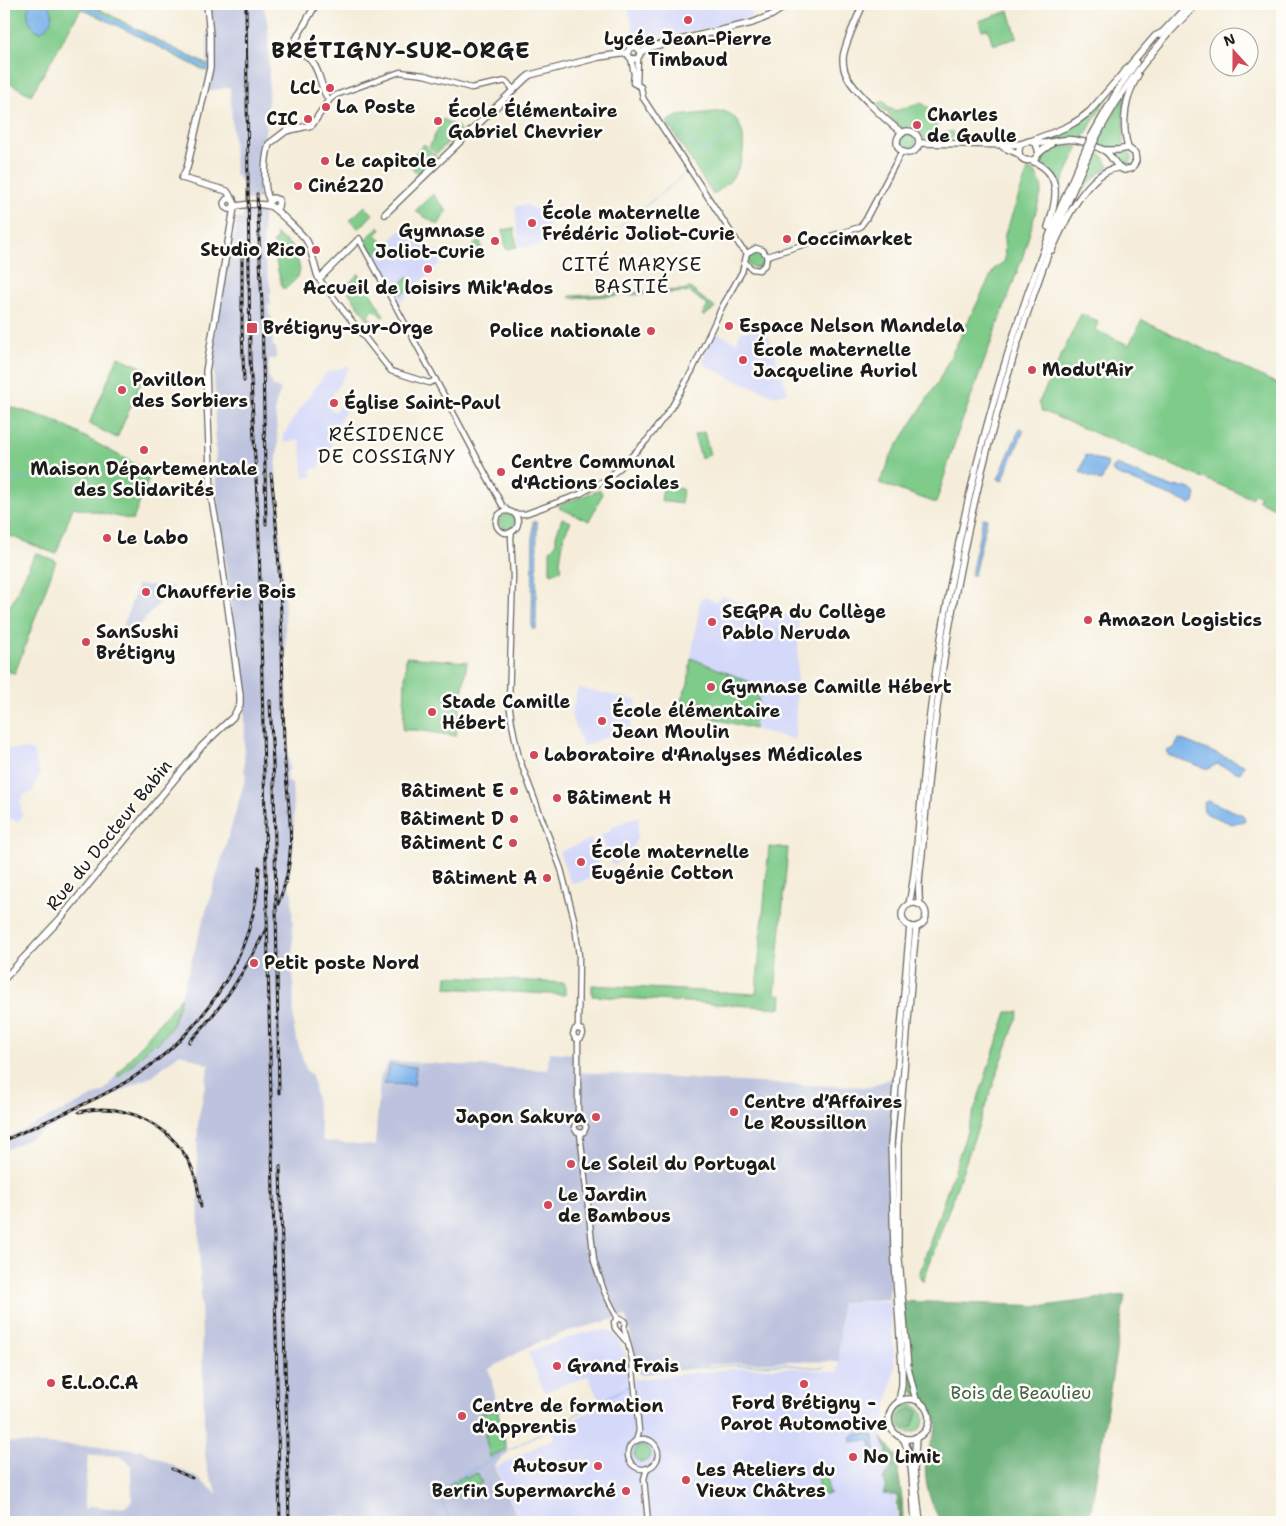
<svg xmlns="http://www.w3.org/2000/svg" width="1286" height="1526" font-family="'Shantell Sans',sans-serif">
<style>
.built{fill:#d4d8f9}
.industrial{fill:#bdc3de;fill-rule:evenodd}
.green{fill:#7ecb8a;stroke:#4d7453}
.forest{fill:#66af76;stroke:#416649}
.water{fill:#7cb3eb;stroke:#4c6884}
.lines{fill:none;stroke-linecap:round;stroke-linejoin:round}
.stream{stroke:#7cb3eb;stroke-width:1}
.canal{stroke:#7cb3eb;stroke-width:4.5}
.minor-casing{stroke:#68655e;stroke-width:7}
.major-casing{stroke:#68655e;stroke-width:8}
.minor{stroke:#fff;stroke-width:4.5}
.major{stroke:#fff;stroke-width:5.5}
.rail-casing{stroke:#1c1c1c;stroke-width:3}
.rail{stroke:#fdfcf7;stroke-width:1;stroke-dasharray:4;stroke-linecap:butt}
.major-bridge-casing{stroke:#68655e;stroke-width:8;stroke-linecap:butt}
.major-bridge{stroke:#fff;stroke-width:5.5}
.poi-dot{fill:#d1495b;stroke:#fdfcf7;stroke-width:2}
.labels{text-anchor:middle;stroke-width:5;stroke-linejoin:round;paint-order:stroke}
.poi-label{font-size:18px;font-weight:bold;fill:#1c1c1c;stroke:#fdfcf7;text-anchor:start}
.street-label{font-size:18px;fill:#1c1c1c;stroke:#fdfcf7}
.park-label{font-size:18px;fill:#436248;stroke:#fdfcf7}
.neighbourhood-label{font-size:19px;letter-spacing:1px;fill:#1c1c1c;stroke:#fdfcf7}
.district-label{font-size:22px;font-weight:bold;letter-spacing:1px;fill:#1c1c1c;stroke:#fdfcf7}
</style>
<rect width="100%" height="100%" fill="#fdfcf7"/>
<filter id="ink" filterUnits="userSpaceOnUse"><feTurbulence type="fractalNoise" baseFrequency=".02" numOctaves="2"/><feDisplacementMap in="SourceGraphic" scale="10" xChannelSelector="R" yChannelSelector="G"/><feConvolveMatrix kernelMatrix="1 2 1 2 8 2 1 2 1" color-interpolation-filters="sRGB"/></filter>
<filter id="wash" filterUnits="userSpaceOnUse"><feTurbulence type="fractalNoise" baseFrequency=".0096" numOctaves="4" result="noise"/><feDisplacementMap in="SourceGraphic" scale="20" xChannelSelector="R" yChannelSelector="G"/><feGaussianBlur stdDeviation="1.12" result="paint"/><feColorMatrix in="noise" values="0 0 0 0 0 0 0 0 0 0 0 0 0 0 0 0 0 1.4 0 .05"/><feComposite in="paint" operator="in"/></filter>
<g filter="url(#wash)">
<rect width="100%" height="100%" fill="#f5edda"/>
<!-- built -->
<g class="built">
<polygon points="627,4 755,4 754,7 751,7 752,17 711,28 642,40 639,40 635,36"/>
<polygon points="527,205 547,216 551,244 519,248 515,206"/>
<polygon points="401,230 439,253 440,263 402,301 400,301 375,255"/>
<polygon points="765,326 788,392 776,396 733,379 705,365 703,359 715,332 736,342 741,332"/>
<polygon points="351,365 326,406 335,412 343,400 349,405 334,429 332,431 331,449 321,450 320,468 311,469 312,477 304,477 300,440 284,443 283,433 285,433 291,422 326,373"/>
<polygon points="723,596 752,607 756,604 799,619 795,740 754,729 756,709 759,701 756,692 757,685 691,658 700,601 702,598 706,597 714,602"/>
<polygon points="578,688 637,700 630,728 583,746 571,715"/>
<polygon points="8,749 32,750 40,774 32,792 24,795 20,802 22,816 18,822 12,819 4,822 4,750"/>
<polygon points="639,816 637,837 634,845 625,857 615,865 612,864 601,835 611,830 610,827"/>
<polygon points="591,839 603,873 575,884 574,882 571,883 559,852"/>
<polygon points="890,1301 895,1367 886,1409 883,1437 891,1466 898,1522 521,1522 496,1467 554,1438 552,1432 601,1405 588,1376 544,1392 528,1352 582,1333 608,1330 615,1334 627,1357 629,1380 742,1368 792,1368 838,1372 842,1303"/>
</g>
<!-- industrial -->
<g class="industrial">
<polygon points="208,4 263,4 268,25 269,89 262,167 264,188 258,189 259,199 244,200 245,187 235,173 230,87 207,91"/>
<path d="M244,209L263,210V253L271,289V293L269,294L271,302L267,308L269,309V315L272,318L273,347H276V359H269L268,375L273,386L281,390L276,402L275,411L278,442L276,470L284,589L289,770L287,772V780L292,784L294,816L292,861L287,882L292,893L294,1030L306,1070L312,1075L323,1141L375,1146L380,1078L389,1061L548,1070L549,1052L578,1054V1072L776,1084L870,1087L896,1076L891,1143V1248L889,1299L841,1303L839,1362L793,1361L717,1364L639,1374L626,1316L569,1331L532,1345L489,1369L508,1453L494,1465L520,1522H348L347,1516H331L328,1522H4V1442L127,1448L137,1451L139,1449L194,1476L218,1494L207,1470L205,1452L197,1154L198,1121L209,1065L180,1053L151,1077L141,1081L73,1117L4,1151V1139L104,1091L117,1074L120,1077L172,1026L246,777L244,770L245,709L216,487L214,358L212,357L215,331L231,240L234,237L237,218L243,219ZM88,1455L119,1456L127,1461L131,1466L132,1501L125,1507L110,1508L93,1506L87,1507L85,1510L84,1509Z"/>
<polygon points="138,585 174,586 132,634 119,637"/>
</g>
<!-- green -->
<g class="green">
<path d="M4,4H90L159,41L208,65L206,71C164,51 124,27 81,9L31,95L4,80Z"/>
<polygon points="1009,11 1017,38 993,45 988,29 982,30 979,21"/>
<polygon points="1126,93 1123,113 1124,144 1116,149 1096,145"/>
<path d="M1107,97L1083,139L1043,142L1040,140C1072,131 1085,121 1107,97Z"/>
<polygon points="884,101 889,109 894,109 895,111 921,103 931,109 939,135 952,131 954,137 951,140 925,139 920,133 920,124 917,123 908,127 900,127 892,120 888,112 883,110 878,106 879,103"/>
<path d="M724,111C727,113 732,114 734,117C750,134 744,166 729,182C724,187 718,191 713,195L667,122L677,116Z"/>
<polygon points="443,119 459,128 459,132 436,154 429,147"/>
<circle cx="908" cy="143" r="8"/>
<polygon points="424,144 437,157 419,175 411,168 419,159 414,154"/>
<path d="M1070,146L1078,147L1058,192C1055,180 1052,170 1041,163C1049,148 1055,148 1070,146Z"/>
<circle cx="1125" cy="158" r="7"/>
<polygon points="1093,152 1104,157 1109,167 1098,174 1068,207"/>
<polygon points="1028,170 1035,172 1042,187 1041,194 1023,256 957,435 936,503 879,483 886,470 890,457 938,382 991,275 995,268 1005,261 1004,237"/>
<polygon points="433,194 447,211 438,225 415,211"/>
<polygon points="365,206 373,214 359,229 350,220"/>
<polygon points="379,227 381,230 376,234 385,245 375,255 365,240"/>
<polygon points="514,228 517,247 506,249 503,230"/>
<polygon points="276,234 294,248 300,269 298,277 287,288 282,288 274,252 274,241 280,238 277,239"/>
<polygon points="480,239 483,257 475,258 466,253"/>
<circle cx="756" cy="260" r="8"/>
<polygon points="358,274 359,274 384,316 382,317 374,309 368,316 374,323 371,326 365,315 346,289 346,287"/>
<polygon points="408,276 415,283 402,295 396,289"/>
<polygon points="690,288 715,308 704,316 702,315 708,306 690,292 570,298 570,296 681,290"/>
<polygon points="1081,314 1098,322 1095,330 1129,345 1142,320 1282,386 1282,511 1259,501 1259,496 1255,494 1251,498 1042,411 1039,402"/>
<polygon points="118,357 147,369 117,438 89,424"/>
<polygon points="4,405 54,420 151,473 133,520 73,507 56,554 8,535 4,535"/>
<polygon points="704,432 710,455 701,458 694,435"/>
<polygon points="663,486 683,489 681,504 661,501"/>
<polygon points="599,490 601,491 602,495 589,521 559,508 560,505"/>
<circle cx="507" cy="522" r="8"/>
<polygon points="562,518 571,522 564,535 560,562 562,569 552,574 550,573 550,550 556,544 556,536"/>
<polygon points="36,553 56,561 15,673 4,671 4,615 9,605 11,605 27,571 30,567 29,566"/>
<polygon points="406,657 467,662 456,736 417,730 403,730"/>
<polygon points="691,658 757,685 756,692 759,701 756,709 754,729 677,709 688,684"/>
<polygon points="769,847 788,848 775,994 782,995 781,1008 592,996 592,985 756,994"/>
<polygon points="447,976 565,983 565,995 446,988"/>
<polygon points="181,997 172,1026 157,1044 154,1043 119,1077 117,1074"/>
<polygon points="1007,1012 1019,1012 923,1282 919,1275"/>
<circle cx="910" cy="1419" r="14"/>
<polygon points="497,1409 506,1449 490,1457 480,1414"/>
<circle cx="642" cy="1454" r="8"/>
<polygon points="828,1470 829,1473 827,1474 828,1492 831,1493 825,1495 819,1491 817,1475 820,1471"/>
<polygon points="477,1473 482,1483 453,1499 447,1497 444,1490 447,1488 446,1486 464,1476 466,1478"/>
</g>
<!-- forest -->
<g class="forest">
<path d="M1125,1295L1089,1522H941C929,1501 921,1475 928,1451C931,1441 939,1428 936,1417C933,1407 921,1398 913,1392L902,1301L1045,1306Z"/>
<polygon points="911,1408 918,1412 912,1427 905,1429 899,1422 899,1416"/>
<polygon points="882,1438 896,1456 902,1499 903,1520 899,1520 897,1496 883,1494 886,1486 883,1479 892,1468 886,1462 887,1450"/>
</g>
<!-- water -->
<g class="water">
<path d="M30,4H48C56,14 51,26 40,32C30,28 24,13 30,4Z"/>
<polygon points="1020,428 1024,430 1002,481 998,479"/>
<polygon points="1086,455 1108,463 1102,480 1100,481 1080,472"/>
<path d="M1117,465L1171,487C1179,486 1191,486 1196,494L1194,502L1190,504L1114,473L1112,469Z"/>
<polygon points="983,518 987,519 974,575 971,575"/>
<polygon points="533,522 537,522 536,629 532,629"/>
<polygon points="1180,739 1244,765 1241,772 1239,773 1217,764 1208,769 1168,755 1167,751 1174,748 1178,740"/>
<polygon points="1209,801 1243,815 1245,819 1244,821 1232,824 1207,814 1204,811 1203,805 1205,802"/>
<polygon points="390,1065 416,1067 414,1085 383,1084"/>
<polygon points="855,1434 866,1434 874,1436 877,1465 873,1465 871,1442 867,1440 852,1442 850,1437"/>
</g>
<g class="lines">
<!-- stream -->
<g class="stream">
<polyline points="672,123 700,154 737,129"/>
<polyline points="618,228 683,176"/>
<polyline points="4,479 17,480 29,478"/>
<path d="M641,1374C687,1367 732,1365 779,1364C794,1364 809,1369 825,1367"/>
<path d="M451,1522L439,1493L438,1486C449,1485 457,1487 463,1475L631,1385"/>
</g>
<!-- canal -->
<polyline class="canal" points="79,4 207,68"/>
</g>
</g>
<g filter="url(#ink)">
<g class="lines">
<defs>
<g id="minor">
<polyline points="631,58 634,74 633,83 641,87 643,98 740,246 747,253"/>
<polyline points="637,85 638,58"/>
<polyline points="329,100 336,95 400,72 424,75 471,88 506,81 513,89"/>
<polyline points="359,239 446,399 502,505 507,510"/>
<polyline points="767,256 860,227 866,219 902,151"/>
<polyline points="319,279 391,371 429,383 436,380"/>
<circle cx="507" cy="522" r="11"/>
<polyline points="515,514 525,514 580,494 605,480 620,468 647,440 671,408 692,371 722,307 742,272 747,253 756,248 762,250 767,256 766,264 759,270 752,269 746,263"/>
<polyline points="512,531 511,538 513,575 509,702 512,724 519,758 561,869 574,919 579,956 578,1029"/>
<polyline points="578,1039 578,1111 580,1122"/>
<polyline points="578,1039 575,1038 573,1034 575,1029 578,1029"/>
<polyline points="578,1039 581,1038 583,1034 582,1030 578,1029"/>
<polyline points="580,1122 576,1123 574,1127 576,1131 580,1133"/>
<polyline points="580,1122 584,1123 586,1127 584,1132 580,1133"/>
<polyline points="580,1133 594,1261 604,1291 618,1319"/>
<polyline points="618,1319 622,1319 625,1322 624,1328 632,1359 639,1431 636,1441"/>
<polyline points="618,1319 614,1322 615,1328 626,1341"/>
<circle cx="643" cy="1454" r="15"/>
<polyline points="647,1468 644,1479 648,1522"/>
</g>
<g id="major">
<polyline points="207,4 210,36 210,68 187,168 182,178 227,191 235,204 232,209 228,209 225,207 224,203 227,199 233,199"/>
<path d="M863,4C858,17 843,46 843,59C843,65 844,72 848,78C855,91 889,124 903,133"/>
<polyline points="1160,35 1189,4"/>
<circle cx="634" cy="53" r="6"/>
<polyline points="641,52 650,47 752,23 772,15 789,4"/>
<circle cx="908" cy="142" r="11"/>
<polyline points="1091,137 1120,86 1136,63"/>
<path d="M1096,138C1122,87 1156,44 1197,4"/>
<path d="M1031,141C1055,131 1070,129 1090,111L1155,36L1161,33"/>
<polyline points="919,143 1011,145 1021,144 1029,141 1036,143 1039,153"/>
<path d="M1036,143C1046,144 1053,141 1063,140C1076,138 1093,144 1105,151C1113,156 1114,166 1124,170L1132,168L1136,161L1135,153L1128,148L1118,150H1104"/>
<path d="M1021,144C1015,155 1023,164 1035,159L1039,153L1051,144"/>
<polyline points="1003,147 1019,154"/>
<path d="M1128,148C1121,123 1125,97 1138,75"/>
<path d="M1032,161C1064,173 1056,202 1048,227"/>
<path d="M270,200C262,190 265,157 269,144L286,131L312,125L329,100C320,89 321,72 312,62C307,55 299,53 294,45L296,39L316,4"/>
<polyline points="269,202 273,198 279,200 278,207 274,208"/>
<path d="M234,207C243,204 260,203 270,206C276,209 303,235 307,241C313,253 314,267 319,279L359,239"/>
<polyline points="385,214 526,78 530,75 599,57 628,53"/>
<path d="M1052,250C1063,225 1087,171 1118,168"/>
<circle cx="914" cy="915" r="12"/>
<path d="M909,904C916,873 917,842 920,811C924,764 929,717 936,670C963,492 1011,313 1086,149"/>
<path d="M920,905C917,889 920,871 922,854C924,831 926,808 928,784C943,635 972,489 1017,345C1038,279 1061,214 1090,151"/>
<polyline points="4,979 60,919 202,746 233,717 240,705 240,695 218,534 211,495 206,371 234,208"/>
<circle cx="909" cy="1419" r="20"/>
<polyline points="916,1400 908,1368 898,1247 898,1144 913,959 916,929 918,926"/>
<polyline points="899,1402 902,1385 902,1367 894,1248 891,1143 910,926"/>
<path d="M902,1437C914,1453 913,1501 915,1522"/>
<polyline points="916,1437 914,1470 920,1522"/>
</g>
</defs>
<!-- minor casing -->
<use href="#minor" class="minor-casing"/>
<!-- major casing -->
<use href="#major" class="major-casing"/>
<!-- minor -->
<use href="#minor" class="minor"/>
<!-- major -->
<use href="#major" class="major"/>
<defs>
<g id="rail">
<polyline points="246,4 250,358 259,539 280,1522"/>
<polyline points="257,194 262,304 266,524"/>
<polyline points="242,249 242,330 244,381"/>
<path d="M271,474C282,565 282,656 284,747C286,802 301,850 278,904"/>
<polyline points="270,701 274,784 279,1093"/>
<path d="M189,1042C222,1009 246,970 266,929"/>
<path d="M79,1112C127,1100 176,1127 194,1173C198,1184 199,1196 201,1207"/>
<path d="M4,1141C42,1122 83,1107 121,1085C198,1040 257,958 259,867"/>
<polyline points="280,1166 289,1522"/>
<polyline points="172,1469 192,1478"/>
</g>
</defs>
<!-- rail casing -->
<use href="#rail" class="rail-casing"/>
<!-- rail -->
<use href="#rail" class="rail"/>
<defs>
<g id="major-bridge">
<polyline points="1086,149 1091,137"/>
<polyline points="1090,151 1096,138"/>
</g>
</defs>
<!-- major-bridge casing -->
<use href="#major-bridge" class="major-bridge-casing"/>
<!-- major-bridge -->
<use href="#major-bridge" class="major-bridge"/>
</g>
</g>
<!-- markers -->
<g class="poi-dot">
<circle cx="688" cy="20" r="5"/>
<circle cx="330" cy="88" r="5"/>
<circle cx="326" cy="107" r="5"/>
<circle cx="308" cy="119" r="5"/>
<circle cx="438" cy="121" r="5"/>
<circle cx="917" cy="125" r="5"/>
<circle cx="325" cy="161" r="5"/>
<circle cx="298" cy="186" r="5"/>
<circle cx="532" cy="223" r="5"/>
<circle cx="787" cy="239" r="5"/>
<circle cx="495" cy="241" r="5"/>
<circle cx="316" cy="250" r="5"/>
<circle cx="428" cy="269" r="5"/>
<circle cx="729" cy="326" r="5"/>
<rect x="246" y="322" width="12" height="12" rx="2.5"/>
<circle cx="651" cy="331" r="5"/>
<circle cx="743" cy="360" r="5"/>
<circle cx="1032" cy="370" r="5"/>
<circle cx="122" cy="390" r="5"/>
<circle cx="334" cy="403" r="5"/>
<circle cx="144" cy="450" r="5"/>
<circle cx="501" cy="472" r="5"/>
<circle cx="107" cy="538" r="5"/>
<circle cx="146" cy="592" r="5"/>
<circle cx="1088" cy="620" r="5"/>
<circle cx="712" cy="622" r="5"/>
<circle cx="86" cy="642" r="5"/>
<circle cx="711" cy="687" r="5"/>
<circle cx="432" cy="712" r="5"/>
<circle cx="602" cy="721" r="5"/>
<circle cx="534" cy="755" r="5"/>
<circle cx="514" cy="791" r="5"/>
<circle cx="557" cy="798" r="5"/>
<circle cx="514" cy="819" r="5"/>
<circle cx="513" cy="843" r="5"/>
<circle cx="581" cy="862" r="5"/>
<circle cx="547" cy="878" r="5"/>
<circle cx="254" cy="963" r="5"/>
<circle cx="734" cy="1112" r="5"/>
<circle cx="596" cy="1117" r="5"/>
<circle cx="571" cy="1164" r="5"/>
<circle cx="548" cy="1205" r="5"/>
<circle cx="557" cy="1366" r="5"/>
<circle cx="51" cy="1383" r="5"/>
<circle cx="804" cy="1384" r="5"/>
<circle cx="462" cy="1416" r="5"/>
<circle cx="853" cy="1457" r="5"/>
<circle cx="598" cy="1466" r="5"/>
<circle cx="686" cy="1480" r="5"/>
<circle cx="626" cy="1491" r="5"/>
</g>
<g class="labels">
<!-- poi labels -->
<g class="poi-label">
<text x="688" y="45" text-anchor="middle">Lycée Jean-Pierre<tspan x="688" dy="21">Timbaud</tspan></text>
<text x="320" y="94" text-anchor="end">LCL</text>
<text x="336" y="113">La Poste</text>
<text x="448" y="117">École Élémentaire<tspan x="448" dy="21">Gabriel Chevrier</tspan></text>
<text x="927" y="121">Charles<tspan x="927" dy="21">de Gaulle</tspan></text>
<text x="298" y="125" text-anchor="end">CIC</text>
<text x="335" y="167">Le capitole</text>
<text x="308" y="192">Ciné220</text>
<text x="542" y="219">École maternelle<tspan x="542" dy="21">Frédéric Joliot-Curie</tspan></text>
<text x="485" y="237" text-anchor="end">Gymnase<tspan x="485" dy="21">Joliot-Curie</tspan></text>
<text x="797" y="245">Coccimarket</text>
<text x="306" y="256" text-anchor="end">Studio Rico</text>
<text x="428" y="294" text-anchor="middle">Accueil de loisirs Mik'Ados</text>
<text x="739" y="332">Espace Nelson Mandela</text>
<text x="263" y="334">Brétigny-sur-Orge</text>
<text x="641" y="337" text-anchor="end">Police nationale</text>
<text x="753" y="356">École maternelle<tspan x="753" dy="21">Jacqueline Auriol</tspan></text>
<text x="1042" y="376">Modul'Air</text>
<text x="132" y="386">Pavillon<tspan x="132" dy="21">des Sorbiers</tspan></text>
<text x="344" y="409">Église Saint-Paul</text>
<text x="511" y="468">Centre Communal<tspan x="511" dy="21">d'Actions Sociales</tspan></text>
<text x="144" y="475" text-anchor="middle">Maison Départementale<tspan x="144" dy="21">des Solidarités</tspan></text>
<text x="117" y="544">Le Labo</text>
<text x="156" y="598">Chaufferie Bois</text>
<text x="722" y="618">SEGPA du Collège<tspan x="722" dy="21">Pablo Neruda</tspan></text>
<text x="1098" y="626">Amazon Logistics</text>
<text x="96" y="638">SanSushi<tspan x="96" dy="21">Brétigny</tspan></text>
<text x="721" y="693">Gymnase Camille Hébert</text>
<text x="442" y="708">Stade Camille<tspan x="442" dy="21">Hébert</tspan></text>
<text x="612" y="717">École élémentaire<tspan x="612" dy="21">Jean Moulin</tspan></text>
<text x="544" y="761">Laboratoire d'Analyses Médicales</text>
<text x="504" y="797" text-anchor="end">Bâtiment E</text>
<text x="567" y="804">Bâtiment H</text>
<text x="504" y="825" text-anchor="end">Bâtiment D</text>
<text x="503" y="849" text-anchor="end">Bâtiment C</text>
<text x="591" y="858">École maternelle<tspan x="591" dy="21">Eugénie Cotton</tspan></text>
<text x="537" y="884" text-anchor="end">Bâtiment A</text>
<text x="264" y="969">Petit poste Nord</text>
<text x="744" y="1108">Centre d’Affaires<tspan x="744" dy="21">Le Roussillon</tspan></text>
<text x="586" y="1123" text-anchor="end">Japon Sakura</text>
<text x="581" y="1170">Le Soleil du Portugal</text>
<text x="558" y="1201">Le Jardin<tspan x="558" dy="21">de Bambous</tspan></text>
<text x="567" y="1372">Grand Frais</text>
<text x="61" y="1389">E.L.O.C.A</text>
<text x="804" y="1409" text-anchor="middle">Ford Brétigny -<tspan x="804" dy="21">Parot Automotive</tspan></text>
<text x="472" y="1412">Centre de formation<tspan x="472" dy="21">d'apprentis</tspan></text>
<text x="863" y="1463">No Limit</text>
<text x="588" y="1472" text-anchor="end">Autosur</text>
<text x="696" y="1476">Les Ateliers du<tspan x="696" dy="21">Vieux Châtres</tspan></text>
<text x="616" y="1497" text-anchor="end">Berfin Supermarché</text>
</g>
<!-- street labels -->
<g class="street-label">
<text transform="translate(109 835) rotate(-51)" y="6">Rue du Docteur Babin</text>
</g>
<!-- park labels -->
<g class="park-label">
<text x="1021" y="1399">Bois de Beaulieu</text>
</g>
<!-- neighbourhood labels -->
<g class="neighbourhood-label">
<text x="632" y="271">CITÉ MARYSE<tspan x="632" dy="22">BASTIÉ</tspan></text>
<text x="387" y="441">RÉSIDENCE<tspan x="387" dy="22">DE COSSIGNY</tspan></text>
</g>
<!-- district labels -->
<g class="district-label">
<text x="401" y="58">BRÉTIGNY-SUR-ORGE</text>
</g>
</g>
<!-- margin -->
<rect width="1286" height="1526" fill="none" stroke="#fdfcf7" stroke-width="20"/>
<!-- north arrow -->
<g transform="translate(1234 52) rotate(339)"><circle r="24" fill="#fdfcf7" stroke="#a3a29f"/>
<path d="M0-4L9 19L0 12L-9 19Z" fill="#d1495b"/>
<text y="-8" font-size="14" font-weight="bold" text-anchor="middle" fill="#1c1c1c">N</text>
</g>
</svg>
